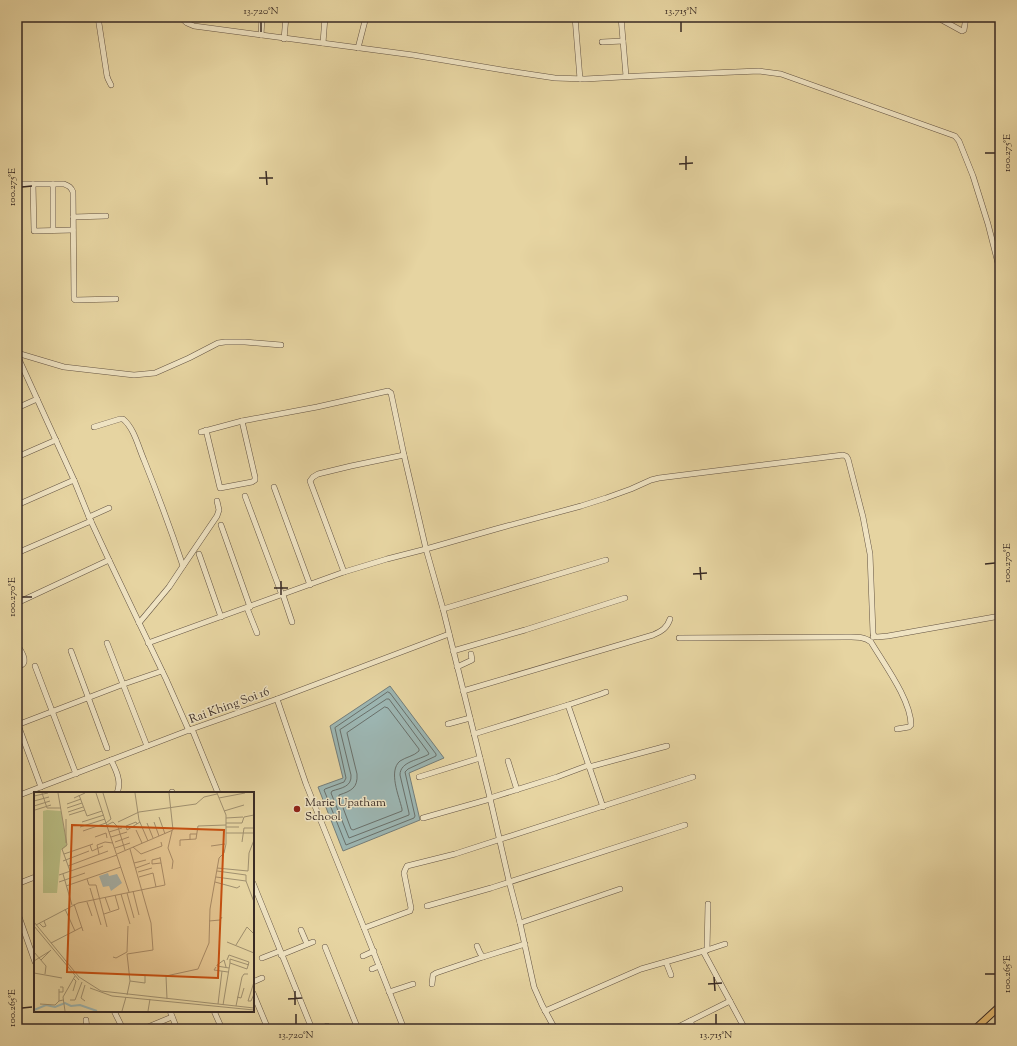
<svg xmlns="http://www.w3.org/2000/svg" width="1017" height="1046" font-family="'Sorts Mill Goudy',serif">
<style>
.water{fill:#9cb5b1;stroke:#747d79}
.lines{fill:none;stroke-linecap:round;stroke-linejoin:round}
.shore{stroke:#6a706a;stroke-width:1}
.minor-casing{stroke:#645443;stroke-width:6}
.major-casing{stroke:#382a24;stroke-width:8}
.minor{stroke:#efe3c2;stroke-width:5}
.major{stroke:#e3ba70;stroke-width:6}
.ticks{fill:none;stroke:#382a24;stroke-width:1.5}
.poi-dot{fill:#8f2418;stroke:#efe3c2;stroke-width:1.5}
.labels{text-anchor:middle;stroke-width:3;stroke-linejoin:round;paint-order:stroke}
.street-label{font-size:12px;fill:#382a24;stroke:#efe3c2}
.poi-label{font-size:12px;fill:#382a24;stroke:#efe3c2;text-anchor:start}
.inset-river{fill:none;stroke:#9cb5b1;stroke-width:2}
.inset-road{fill:none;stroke:#a0906f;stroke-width:1}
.view{fill:#c55011;fill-opacity:0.15;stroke:#c55011;stroke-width:2}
.inset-edge{fill:none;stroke:#382a24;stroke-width:2}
.neatline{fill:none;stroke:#382a24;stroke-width:1.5}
.ticks-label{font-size:10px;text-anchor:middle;fill:#382a24}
</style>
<rect width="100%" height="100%" fill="#e6d4a1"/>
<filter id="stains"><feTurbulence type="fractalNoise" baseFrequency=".005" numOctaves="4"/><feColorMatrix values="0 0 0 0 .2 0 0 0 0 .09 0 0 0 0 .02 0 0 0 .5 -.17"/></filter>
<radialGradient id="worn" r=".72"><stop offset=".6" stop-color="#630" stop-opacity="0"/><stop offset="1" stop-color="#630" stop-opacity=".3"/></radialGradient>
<!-- water -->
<polygon class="water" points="390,686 444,758 409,773 420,820 343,851 318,787 343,778 330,726"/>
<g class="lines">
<!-- shore -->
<g class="shore">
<polygon points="388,692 390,693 436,754 436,756 408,769 405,772 415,816 414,818 346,845 324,790 325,789 344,782 346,778 335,728"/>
<path d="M387,699H389L428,752L429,754C420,760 400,761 400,775L409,813V815L349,838L331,793L332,791C341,788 352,787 351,775L340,730Z"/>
<path d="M385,707L388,708L419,749V751C414,756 406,757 400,761C388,771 399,796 402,809V811L353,830L351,829L339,797V795C351,791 358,788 357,774L347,733Z"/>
</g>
<defs>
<g id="minor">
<polyline points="98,17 107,76 108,79 111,85"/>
<polyline points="180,17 187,23 194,26 413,55 515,72 555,78 585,79 639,76 759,71 781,74 955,136 959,141 973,176 988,224 1000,271"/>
<polyline points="575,17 580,79"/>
<polyline points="621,17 626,76"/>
<polyline points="942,20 962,31 964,30 966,17"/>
<polyline points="261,35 262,17"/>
<polyline points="284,39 286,17"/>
<polyline points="602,42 623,41"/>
<polyline points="323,43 325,17"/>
<polyline points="358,48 366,17"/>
<path d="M17,184H64C69,186 71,187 73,192L74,299L75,300L116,299"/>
<polyline points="33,184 34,231 73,230"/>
<polyline points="53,184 53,230"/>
<polyline points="73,217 106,216"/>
<polyline points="17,353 64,367 134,375 155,373 189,358 218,343 225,342 245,342 281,345"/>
<polyline points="17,355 74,480 89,517 109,560 166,679 189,731"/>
<polyline points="17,408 37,399"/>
<path d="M94,427L120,419H123C134,428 138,446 144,460C158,495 171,530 183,566L169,587L139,623"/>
<polyline points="206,430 220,488 252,482 255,480 255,477 242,421"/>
<polyline points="201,432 242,421 317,407 388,391 391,393 404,455 426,549 443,609 490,798 509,881 520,923 534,987 542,1005 555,1029"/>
<polyline points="17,457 56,440"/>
<polyline points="274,487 310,585"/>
<polyline points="245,496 282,595"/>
<polyline points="17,505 74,480"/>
<polyline points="89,517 109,508"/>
<polyline points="221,525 250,607"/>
<polyline points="17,553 91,521"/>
<polyline points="199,554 221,617"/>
<polyline points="183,566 217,516 219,510 217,501"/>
<polyline points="344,572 310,481 313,477 318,474 351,466 404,455"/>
<polyline points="283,595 292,622"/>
<polyline points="17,603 109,560"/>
<polyline points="247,608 257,633"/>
<polyline points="443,609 606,560"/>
<polyline points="873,637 874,636 877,637 888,636 1000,616"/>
<path d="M679,638L846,637C854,637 864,636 871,642C884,664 911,700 911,725L909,727L897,729"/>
<polyline points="107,643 147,746"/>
<polyline points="148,643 344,572 387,559 426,549 496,529 581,506 606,498 631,489 651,480 659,478 843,455 846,456 848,459 863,517 870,554 873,633 874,636"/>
<path d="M17,645C20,649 27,659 23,664C22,665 18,667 17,667"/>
<polyline points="71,651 107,748"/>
<polyline points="453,651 525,630 625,598"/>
<polyline points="35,666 76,774"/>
<polyline points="457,667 472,660 471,654"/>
<path d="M463,691L653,635C662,631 667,628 670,619"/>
<polyline points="277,699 306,784 364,928 404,1029"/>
<polyline points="568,705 601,694 606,692"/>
<polyline points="17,722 41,787"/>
<polyline points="448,724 470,718"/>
<polyline points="17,725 124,684 162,671"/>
<polyline points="192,729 218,793"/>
<polyline points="474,734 568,705 603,807"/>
<path d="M111,760C116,770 122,782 117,793"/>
<polyline points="508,761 517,790"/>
<polyline points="589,767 667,746"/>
<polyline points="419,777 480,758"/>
<polyline points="172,792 172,793"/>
<polyline points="17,796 192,729 277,699 449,634"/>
<polyline points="490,798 557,777 589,765"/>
<polyline points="423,818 490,799"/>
<polyline points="253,883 312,1029"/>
<polyline points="17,884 35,877"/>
<polyline points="427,906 491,888 685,825"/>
<polyline points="17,911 35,962"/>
<polyline points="520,923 620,889"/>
<polyline points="364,928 410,911 411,908 404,873 405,870 407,866 455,854 693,777"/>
<polyline points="301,930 307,944"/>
<polyline points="477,946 480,953 483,957 525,944"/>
<polyline points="325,947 358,1029"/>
<polyline points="707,950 708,904"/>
<polyline points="703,951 745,1029"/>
<polyline points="281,955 313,942"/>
<polyline points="363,956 374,951"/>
<polyline points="262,958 280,951"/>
<polyline points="666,962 671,975"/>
<polyline points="372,969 379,966"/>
<polyline points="253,982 262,978"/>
<polyline points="432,984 433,975 436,973 483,957"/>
<polyline points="389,992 413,984"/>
<polyline points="253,993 268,1029"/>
<polyline points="114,1011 123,1029"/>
<polyline points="170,1011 177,1029"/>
<polyline points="214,1011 222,1029"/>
<polyline points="545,1011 641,969 707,950 725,944"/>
<polyline points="86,1020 87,1029"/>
<polyline points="690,1021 694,1029"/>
<polyline points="143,1029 172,1017"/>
<polyline points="320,1029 327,1026"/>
<polyline points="542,1029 553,1025"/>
<polyline points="674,1029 730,1001"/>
</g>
<g id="major">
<polyline points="975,1029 1000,1006"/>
<polyline points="998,1029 1000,1027"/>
</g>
</defs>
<!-- minor casing -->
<use href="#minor" class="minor-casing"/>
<!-- major casing -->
<use href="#major" class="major-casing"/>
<!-- minor -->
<use href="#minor" class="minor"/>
<!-- major -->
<use href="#major" class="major"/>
</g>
<!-- ticks -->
<path class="ticks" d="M261,22V32M681,22V32M985,153H995M686,156V170M679,164L693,163M266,171L267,185M259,178H273M22,187L32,186M985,564L995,563M700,567L701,580M693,574L707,573M281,581V595M274,588H288M22,597H32M985,974H995M714,977L715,991M708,984L722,983M295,991V1005M288,999L302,998M22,1008L32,1007M296,1014V1024M716,1014V1024"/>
<!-- markers -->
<circle class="poi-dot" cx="297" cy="809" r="4"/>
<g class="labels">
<!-- street labels -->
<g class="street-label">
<text transform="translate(229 705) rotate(-20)" y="4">Rai Khing Soi 16</text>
</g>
<!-- poi labels -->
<g class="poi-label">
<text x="305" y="806">Marie Upatham<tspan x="305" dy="14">School</tspan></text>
</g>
</g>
<!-- overview -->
<g transform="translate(34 792)">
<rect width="220" height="220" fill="#e6d4a1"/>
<path d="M13,18L27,19L33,54L27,58L23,101H9V19Z" fill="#b8bc82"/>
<path d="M74,81L75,84L83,82L88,91L77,99L75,94L69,95L65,84Z" fill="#9cb5b1"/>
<path class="inset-river" d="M0,218L12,213L21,215L31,211L37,214L46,213L63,219"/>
<path class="inset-road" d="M8,1L13,16H27M24,1L33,53L28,57L36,79M62,1L95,100M69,1L77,27L72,31M101,1L105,28L114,49M45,3L53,24L68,19M0,4L14,1M40,6L51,1M185,6L211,1M0,9L15,5M33,12L47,7M0,14L16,9M33,16L48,11M1,18L17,13M190,19L210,13M34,20L49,15M105,20L162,12L170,5L183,2M35,23L51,18M125,25L131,42M192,26L209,25M32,27V51M48,30L70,23M84,30L105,20M120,30L125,44M113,31L119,46M192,31H208L210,25L220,23M103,32L102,30L92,34L93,38L106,30M73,33L79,30L84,35L91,58M46,35L71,27M192,35H205M102,38L108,51M49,39L72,31M75,40L88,36M192,41H220M61,45L72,41L73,46M77,45L93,40M156,48V42H163M81,50L95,45M208,50L210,36H219M56,53L58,59L69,54M146,54V48L162,47L164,34L192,33M177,54L191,52M99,55L107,62L128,54L127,50M81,56L96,51M30,62L59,52M65,62L63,53L71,50L79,51M83,62L139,38L135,1M126,66L118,68V72L127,71M29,69L55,59M100,71L112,68M34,74L74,59M102,76L116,71M183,76L214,79L215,61L220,48M138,77L139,69L134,56L138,39M183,79L212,83V89M104,80L118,76M29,82L38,113M25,83L83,63M105,85L119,81L122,95M182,85L212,89L220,110M53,87L55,93H62L73,135M25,90L51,81M181,90L203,96L206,94M32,94L87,75M56,96L67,133M99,99L105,123M93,101L100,126M87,102L96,132M71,105L76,119M53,110L58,124M40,112L49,139M31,117L41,139M70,122L85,117L81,103M175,129L186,128L188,125M0,130L45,185L67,199L220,216M5,131L9,135L12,134L10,129M2,133L44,111L131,93L126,65M0,134L45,188M193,150L220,161M17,151L48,135M202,153L213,135L220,142M0,160L12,174L11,182M93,162L119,158L117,131L96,57M93,162L96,189L93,203M79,165L82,166L93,160L94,134M196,167L215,173M7,168L17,158M193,168L195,163L215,170L213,177L196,171V167M0,169L16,159M182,175L180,178L194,180M192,175L190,168L183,173V174L195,176M0,181L28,186M96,189L111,191V183M220,190L214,209H217L220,202M56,196L78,204L220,218M25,197V200H29V195H26M39,199L42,189L39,186M25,200V209L29,208M203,205L207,206L210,196M133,207L132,184L164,177L175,151L176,117L185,66L190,61L192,52V23L183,1M36,208H41L48,190M51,209L47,206L51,193M6,212L21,213L25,209M184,212L188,179M189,213L196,171M202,214L208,185L210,182H214M31,219L29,205L41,184M88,219L92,205M114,219L116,207"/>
<path class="view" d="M38,33L190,38L184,186L33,180Z"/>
<rect width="220" height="220" class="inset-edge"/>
</g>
<!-- margin -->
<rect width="1017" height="1046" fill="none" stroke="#e6d4a1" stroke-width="44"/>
<rect x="22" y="22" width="973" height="1002" class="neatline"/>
<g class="ticks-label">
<text x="261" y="14">13.720°N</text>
<text x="681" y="14">13.715°N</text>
<text transform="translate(1006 153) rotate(-90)" y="4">100.275°E</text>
<text transform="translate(11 187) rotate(-90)" y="4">100.275°E</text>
<text transform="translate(1006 563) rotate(-90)" y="4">100.270°E</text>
<text transform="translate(11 597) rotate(-90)" y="4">100.270°E</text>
<text transform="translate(1006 974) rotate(-90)" y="4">100.265°E</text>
<text transform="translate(11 1008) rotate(-90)" y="4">100.265°E</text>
<text x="296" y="1038">13.720°N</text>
<text x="716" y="1038">13.715°N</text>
</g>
<rect width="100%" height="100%" filter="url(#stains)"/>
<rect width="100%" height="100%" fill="url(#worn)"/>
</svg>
